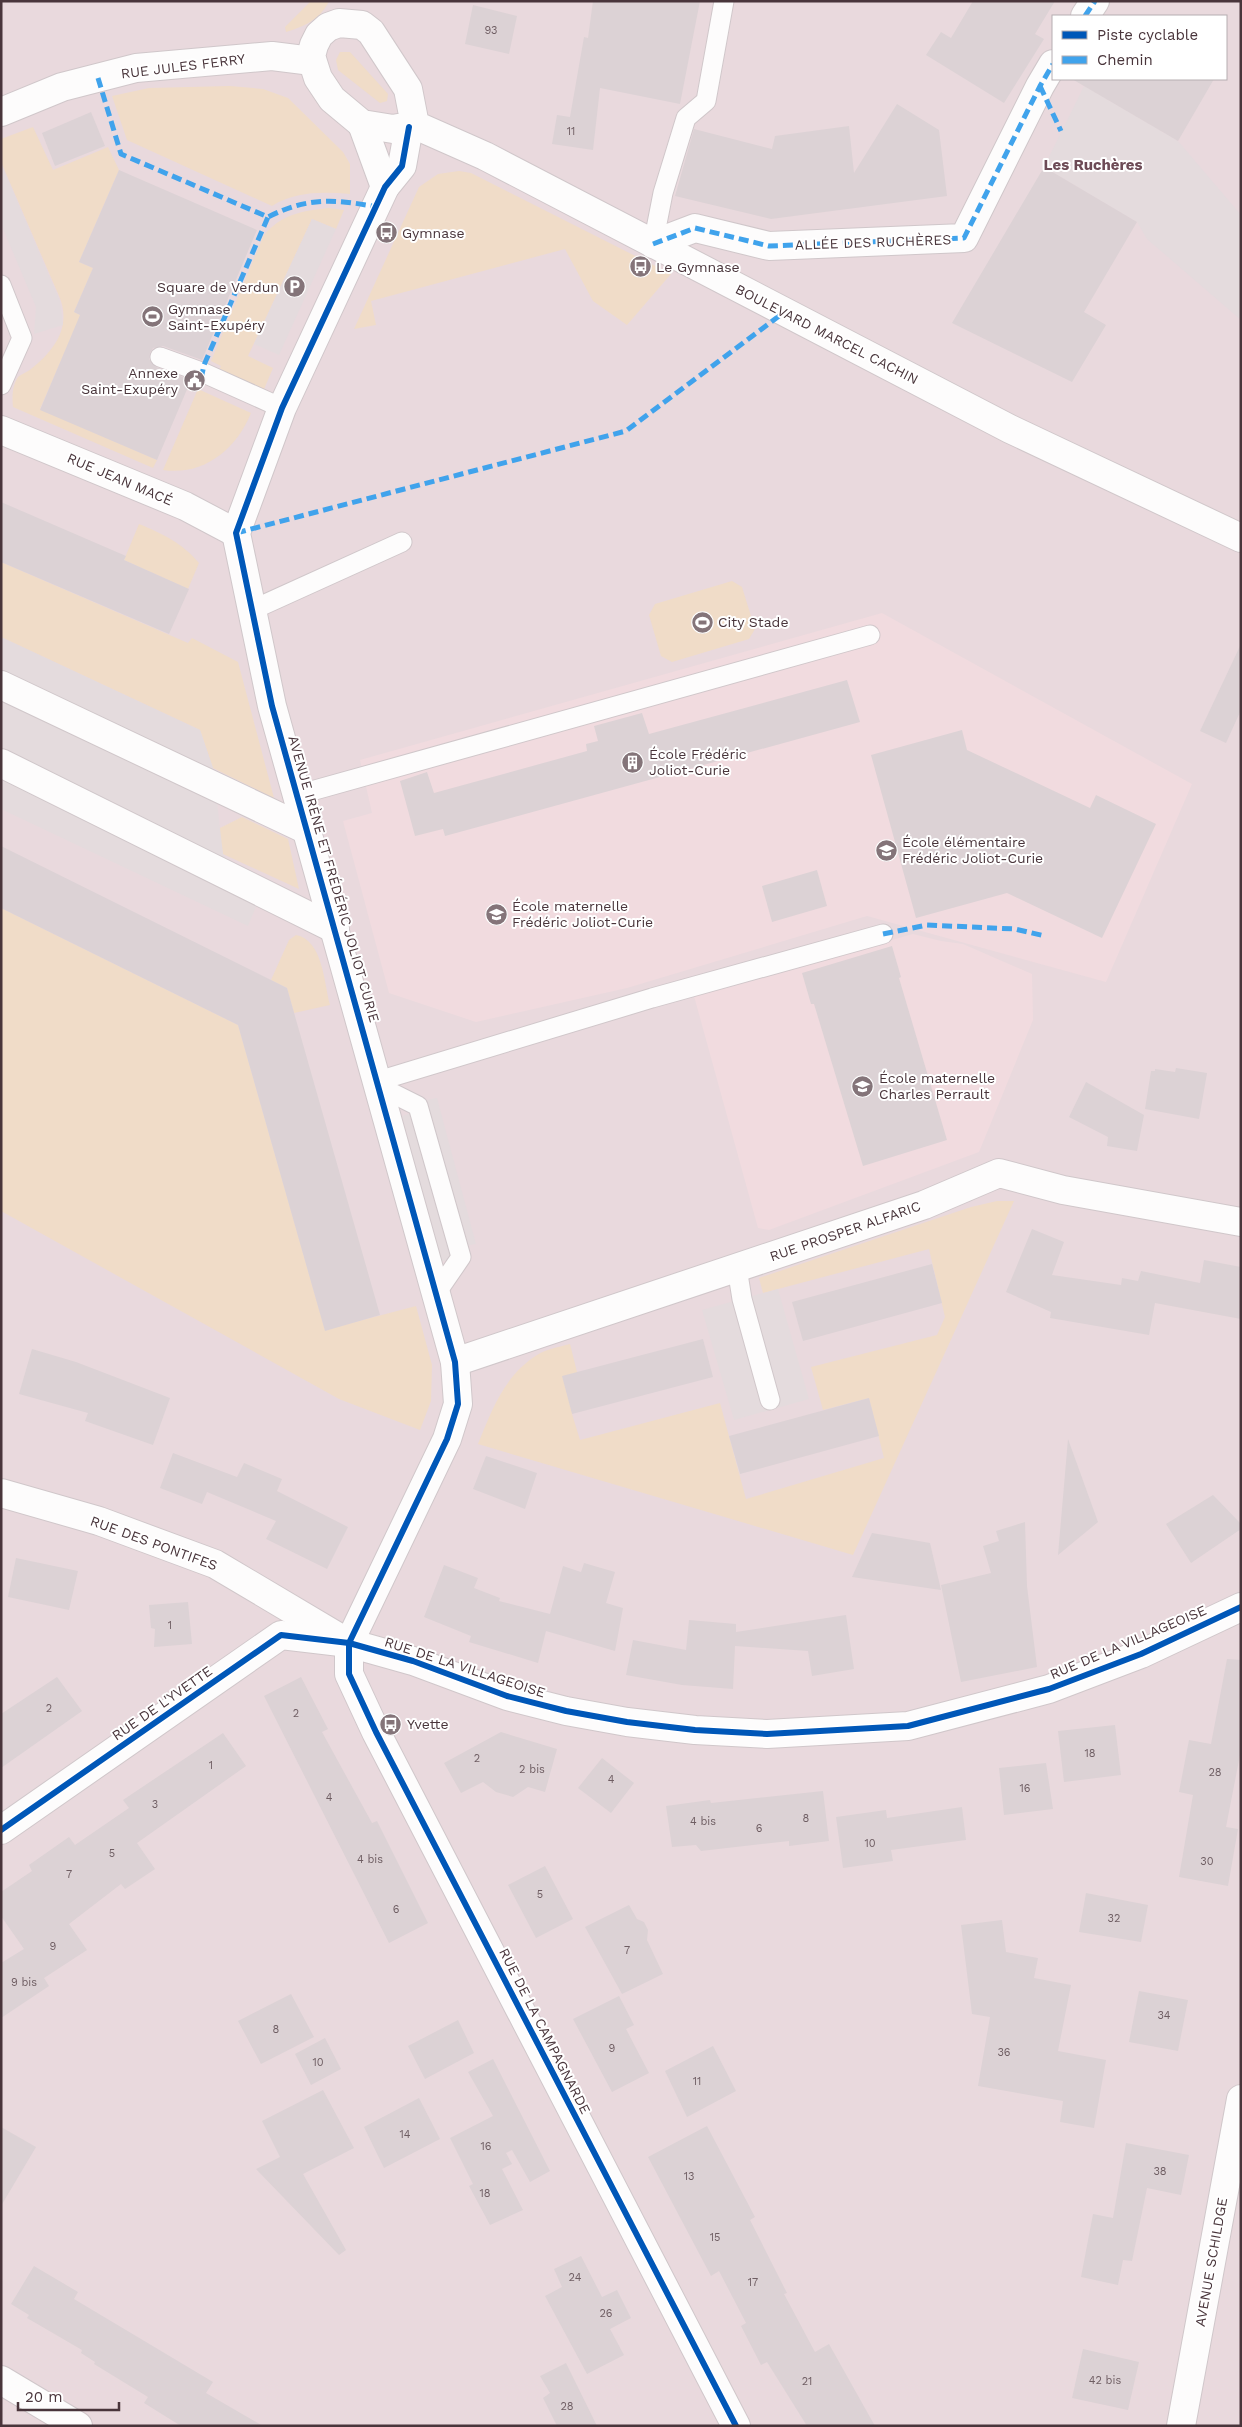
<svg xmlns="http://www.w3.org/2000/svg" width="1242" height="2427" font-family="'Work Sans',sans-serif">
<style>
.residential{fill:#e9d9dd;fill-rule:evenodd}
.education{fill:#f1dbdf}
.green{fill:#f0dcc8}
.parking{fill:#e4dbdd}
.building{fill:#dcd2d5}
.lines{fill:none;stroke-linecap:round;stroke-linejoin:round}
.lane-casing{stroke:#d0c7ca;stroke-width:21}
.street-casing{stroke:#d0c7ca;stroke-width:30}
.lane{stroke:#fdfcfc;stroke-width:19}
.street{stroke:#fdfcfc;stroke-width:28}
.quiet{stroke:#40a3ec;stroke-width:5;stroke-dasharray:10 5;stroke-linecap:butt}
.cycleway-casing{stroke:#fff;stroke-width:9}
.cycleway{stroke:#0057b8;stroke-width:6}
.labels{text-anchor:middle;stroke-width:4;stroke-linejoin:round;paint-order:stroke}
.number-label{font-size:11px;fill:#6e5d62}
.street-label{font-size:14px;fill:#49353b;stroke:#fff}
.poi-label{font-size:14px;fill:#49353b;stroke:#fff;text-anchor:start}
.neighbourhood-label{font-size:15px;font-weight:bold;fill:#6d4b56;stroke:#fff}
</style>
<rect width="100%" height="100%" fill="#f2eaec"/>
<!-- residential -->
<path class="residential" d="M1,1H1241V2426H1ZM1053,16H1226V79H1053Z"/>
<!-- education -->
<g class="education">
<polygon points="882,613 1192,784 1106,982 867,916 627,988 476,1022 389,993 343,821 372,813 360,760"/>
<polygon points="913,934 941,941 963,944 1032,974 1033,1020 979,1152 769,1230 758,1228 694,996"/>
</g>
<!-- green -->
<g class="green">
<path d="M311,1H329C321,19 303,27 286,32L285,27Z"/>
<polygon points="340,52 350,52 388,94 387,101 380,103 338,70 336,60"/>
<path d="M230,86L263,89L288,98L343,152L350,164V194C323,192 296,191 272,206L127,140L112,96L149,88Z"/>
<path d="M33,127L53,170L108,147L119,170L79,262L93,268L74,312L94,321L70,340L40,409L157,460L153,468L13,407C12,398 12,386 18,377C21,374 28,372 31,369C55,350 72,326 59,296L1,162V139Z"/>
<polygon points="459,171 471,173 671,274 627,325 593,301 565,249 371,301 376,325 354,329 419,187 438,174"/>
<path d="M329,208L344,210L336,229L312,219L248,356L273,368L262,394L217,374L221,366L211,361L264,235C282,214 302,211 329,208Z"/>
<path d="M198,389L251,413C236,450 203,476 163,470Z"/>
<path d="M139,524C163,534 182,543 199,563L188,589L124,560Z"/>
<polygon points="1,562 188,643 192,638 238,662 274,798 213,768 200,730 1,637"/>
<polygon points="732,581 742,587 755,629 749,639 672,662 661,656 649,615 655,604"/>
<polygon points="242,817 288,839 299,889 223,854 218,829"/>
<polygon points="1,908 238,1025 325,1330 416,1306 432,1365 431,1401 420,1430 339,1399 1,1211"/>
<path d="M296,935C323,940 324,983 330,1005L294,1013L287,988L271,980L289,940Z"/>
<path d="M997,1201H1014L853,1555L478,1444C492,1410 504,1376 537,1355C546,1349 559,1347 570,1344L577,1372L572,1414L580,1440L720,1403L746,1499L884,1458L869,1398L823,1410L811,1367L937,1335L945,1317L929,1249L763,1293L759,1278L971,1207Z"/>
</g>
<!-- parking -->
<g class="parking">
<polygon points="1084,86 1178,141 1241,215 1241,320 1147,239 1137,222 1044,167"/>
<polygon points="1,163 60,301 63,325 34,334 36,307 1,224"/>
<polygon points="312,219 336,229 279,355 254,344"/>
<polygon points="1,637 200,730 213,768 223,854 258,902 248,926 1,809"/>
<polygon points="437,1098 476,1244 465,1246 426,1100"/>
<polygon points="412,1113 451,1259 441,1262 402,1116"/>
<polygon points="778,1289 809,1399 734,1420 702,1310"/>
</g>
<!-- building -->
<g class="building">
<polygon points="593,1 700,1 680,104 600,88 593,150 552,144 557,115 570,117 584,37 588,38"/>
<polygon points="973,1 1055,1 1035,34 1044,39 1004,103 926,55 941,32 951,38"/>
<polygon points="473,5 517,16 509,54 465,44"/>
<polygon points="1072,79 1214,79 1178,141"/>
<polygon points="897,104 939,130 947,196 771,219 675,196 694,129 772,149 775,136 849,126 854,173"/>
<polygon points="91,112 105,146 55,166 42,133"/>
<polygon points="1044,167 1137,222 1084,312 1106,325 1072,382 952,323"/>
<polygon points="119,170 257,230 202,360 163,346 153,348 150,353 149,359 156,367 191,380 157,460 40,410 80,315 74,312 93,268 79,262"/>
<polygon points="1,502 126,556 124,560 189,589 169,634 1,562"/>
<polygon points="1241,644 1241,710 1226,743 1200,731"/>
<polygon points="847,680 860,722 445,836 443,829 415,836 400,781 427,772 434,793 587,751 586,744 598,741 594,726 642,713 649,734"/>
<polygon points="962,730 967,750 1090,808 1096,795 1156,824 1102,938 1007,893 916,918 871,755"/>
<polygon points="1,846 287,988 380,1315 325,1331 238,1025 1,908"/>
<polygon points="817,870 827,906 772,922 762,886"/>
<polygon points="892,946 901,977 899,978 947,1140 863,1166 814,1004 811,1004 802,973"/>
<polygon points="1176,1068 1207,1073 1199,1119 1145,1109 1151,1071 1155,1071 1155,1069 1175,1072"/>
<polygon points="1086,1082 1144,1115 1137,1151 1107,1146 1108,1137 1069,1117"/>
<polygon points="1032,1229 1064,1242 1052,1275 1121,1285 1122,1278 1138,1281 1141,1271 1200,1283 1204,1260 1241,1267 1241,1319 1155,1303 1149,1335 1050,1318 1051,1312 1006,1292"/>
<polygon points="932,1264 942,1303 803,1341 792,1302"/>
<polygon points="703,1339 713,1377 572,1414 562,1376"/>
<polygon points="32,1349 76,1362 170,1398 153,1445 85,1421 88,1413 19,1394"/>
<polygon points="869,1398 879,1436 740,1474 729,1436"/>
<polygon points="1068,1439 1098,1522 1058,1555"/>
<polygon points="173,1453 237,1477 244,1463 282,1479 277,1491 348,1527 327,1569 266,1539 276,1521 207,1492 202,1504 160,1488"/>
<polygon points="486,1456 537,1473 525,1509 473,1489"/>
<polygon points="1213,1495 1241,1524 1241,1529 1191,1563 1166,1524"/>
<polygon points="1025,1522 1027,1586 1037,1667 961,1682 941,1585 991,1573 983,1546 999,1541 996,1531"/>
<polygon points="872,1533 930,1543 941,1590 852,1577"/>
<polygon points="16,1558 78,1571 69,1610 8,1597"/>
<polygon points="584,1563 615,1572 606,1603 623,1608 615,1651 546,1631 538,1663 469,1642 471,1636 424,1617 444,1565 478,1578 474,1588 500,1598 499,1601 550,1614 563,1566 581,1572"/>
<polygon points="188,1602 192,1644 154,1647 155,1629 151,1628 149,1605"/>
<polygon points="846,1615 854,1669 812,1676 808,1651 735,1646 733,1689 682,1685 626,1675 633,1640 686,1650 689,1620 736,1624 736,1632"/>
<polygon points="1227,1659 1241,1660 1241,1750 1226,1827 1238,1829 1228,1886 1179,1877 1193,1795 1179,1792 1189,1740 1211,1744"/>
<polygon points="57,1677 82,1711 1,1768 1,1714"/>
<polygon points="301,1677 328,1729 322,1732 372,1823 377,1821 428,1923 389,1943 264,1696"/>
<polygon points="1115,1725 1121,1775 1064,1782 1058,1731"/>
<polygon points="501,1732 557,1749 545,1792 528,1787 513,1797 496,1792 483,1782 461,1793 444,1763"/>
<polygon points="223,1733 246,1766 137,1843 155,1869 125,1889 121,1884 69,1924 87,1950 44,1978 49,1986 1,2018 1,1963 24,1949 1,1916 1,1892 32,1871 29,1865 69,1837 75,1845 129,1808 123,1800"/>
<polygon points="602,1758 634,1783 611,1813 578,1788"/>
<polygon points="1046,1763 1053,1809 1004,1815 999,1768"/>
<polygon points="823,1791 829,1841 789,1846 789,1841 701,1851 696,1845 672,1847 666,1806 710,1800 711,1803"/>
<polygon points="962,1807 966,1840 891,1850 893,1861 843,1868 836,1817 886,1810 887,1818"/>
<polygon points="545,1866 573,1919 536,1938 508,1885"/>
<polygon points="1086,1893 1148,1905 1141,1942 1079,1932"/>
<polygon points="629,1905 637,1919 644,1922 648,1930 647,1940 663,1974 622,1994 585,1927"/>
<polygon points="1002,1920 1006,1952 1038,1958 1034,1978 1071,1985 1058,2051 1106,2060 1094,2128 1060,2122 1063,2101 978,2086 990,2017 972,2014 961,1925"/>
<polygon points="1139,1991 1188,2000 1178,2051 1129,2042"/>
<polygon points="291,1994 314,2037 261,2064 238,2021"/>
<polygon points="619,1996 634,2025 626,2029 649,2073 612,2092 573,2019"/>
<polygon points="458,2020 474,2053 425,2079 408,2046"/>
<polygon points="325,2038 341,2069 311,2085 295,2054"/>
<polygon points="713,2046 736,2091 687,2117 665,2071"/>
<polygon points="493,2059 550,2171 530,2182 512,2150 506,2153 512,2164 502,2169 523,2210 490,2225 469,2186 473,2184 450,2138 493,2116 468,2072"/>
<polygon points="323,2090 354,2148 303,2174 346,2250 339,2255 256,2169 280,2157 262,2121"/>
<polygon points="419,2098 440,2139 384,2168 364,2127"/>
<polygon points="707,2126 755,2217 750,2220 787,2293 784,2294 815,2352 829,2344 875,2426 807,2426 767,2362 761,2365 741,2326 746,2323 719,2271 711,2276 648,2157"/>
<polygon points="1,2127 36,2147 1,2206"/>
<polygon points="1126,2143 1189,2155 1181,2195 1147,2188 1132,2261 1123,2260 1118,2285 1081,2277 1093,2214 1113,2218"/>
<polygon points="581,2256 602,2297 617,2290 631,2318 610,2329 624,2355 587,2374 545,2296 562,2287 554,2269"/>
<polygon points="34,2266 78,2292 74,2299 213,2382 206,2393 263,2426 181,2426 144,2403 148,2397 94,2364 95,2362 81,2353 82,2350 27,2318 29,2315 11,2304"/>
<polygon points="1083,2349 1139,2362 1128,2410 1072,2398"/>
<polygon points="566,2363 597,2426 557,2426 543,2398 550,2393 540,2376"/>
</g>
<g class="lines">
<defs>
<g id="lane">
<polyline points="653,244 663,193 686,118 706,101 724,1"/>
<polyline points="1,285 22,338 1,385"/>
<polyline points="160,357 204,373 282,408"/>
<polyline points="252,610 402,542"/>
<polyline points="297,795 870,635"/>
<polyline points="378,1081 652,998 883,934"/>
<polyline points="380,1087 418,1106 461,1257 437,1292"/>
<polyline points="737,1268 742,1299 770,1400"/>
</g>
<g id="street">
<polyline points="1085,16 1095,1"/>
<polyline points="1,112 62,87 136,68 272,56 312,61"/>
<polyline points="362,124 385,187"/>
<polyline points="415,125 408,89 371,32 362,25 339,23 328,27 319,35 314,45 311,56 318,78 332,99 362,124 393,129 415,125 485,156 1010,429 1241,538"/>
<polyline points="409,127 402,166 385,187 282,408 236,533 272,706 455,1362 458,1404 447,1439 349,1643 349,1674 376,1732 736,2426"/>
<polyline points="653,244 695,228 769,246 964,238 1040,86 1053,64"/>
<polyline points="1,430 185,506 236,533"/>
<polyline points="1,685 307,830"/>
<polyline points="1,763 335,929"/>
<polyline points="455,1362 924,1205 999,1173 1063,1190 1241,1222"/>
<polyline points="1,1493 99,1521 215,1564 338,1637"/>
<polyline points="1,1830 281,1635 349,1643 413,1661 507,1696 566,1711 627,1722 695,1730 767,1734 908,1726 1049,1689 1141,1654 1241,1607"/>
<polyline points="1,2380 78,2426"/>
<polyline points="1181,2426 1241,2099"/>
</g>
</defs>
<!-- lane casing -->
<use href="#lane" class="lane-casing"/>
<!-- street casing -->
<use href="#street" class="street-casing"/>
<!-- lane -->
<use href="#lane" class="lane"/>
<!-- street -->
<use href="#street" class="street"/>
<!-- quiet -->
<g class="quiet">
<polyline points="1085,16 1095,1"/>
<path d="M98,78L121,154L268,217C307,197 335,199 377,207"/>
<polyline points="1040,86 1061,131"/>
<polyline points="653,244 695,228 769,246 964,238 1040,86 1053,64"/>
<polyline points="201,379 204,365 268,217"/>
<polyline points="236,533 626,431 783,313"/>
<polyline points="883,934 927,925 1015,929 1045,936"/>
</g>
<defs>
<g id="cycleway">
<polyline points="409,127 402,166 385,187 282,408 236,533 272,706 455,1362 458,1404 447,1439 349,1643 349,1674 376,1732 736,2426"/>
<polyline points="1,1830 281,1635 349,1643 413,1661 507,1696 566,1711 627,1722 695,1730 767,1734 908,1726 1049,1689 1141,1654 1241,1607"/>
</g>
</defs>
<!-- cycleway casing -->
<use href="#cycleway" class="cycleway-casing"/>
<!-- cycleway -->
<use href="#cycleway" class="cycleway"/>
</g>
<!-- icons -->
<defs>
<symbol id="bus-disc" viewBox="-11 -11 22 22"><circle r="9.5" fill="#847479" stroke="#fff"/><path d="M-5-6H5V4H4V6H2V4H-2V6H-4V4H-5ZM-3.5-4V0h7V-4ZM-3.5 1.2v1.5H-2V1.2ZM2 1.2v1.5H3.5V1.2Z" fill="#fff"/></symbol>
<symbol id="parking-disc" viewBox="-11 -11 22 22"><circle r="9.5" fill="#847479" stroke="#fff"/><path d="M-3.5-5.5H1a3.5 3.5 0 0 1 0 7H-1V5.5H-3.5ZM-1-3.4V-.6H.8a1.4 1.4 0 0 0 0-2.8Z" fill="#fff"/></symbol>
<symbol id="stadium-disc" viewBox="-11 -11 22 22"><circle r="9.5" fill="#847479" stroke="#fff"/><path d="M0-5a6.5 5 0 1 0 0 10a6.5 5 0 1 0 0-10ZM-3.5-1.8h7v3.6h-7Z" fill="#fff"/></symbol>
<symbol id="civic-disc" viewBox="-11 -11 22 22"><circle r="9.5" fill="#847479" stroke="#fff"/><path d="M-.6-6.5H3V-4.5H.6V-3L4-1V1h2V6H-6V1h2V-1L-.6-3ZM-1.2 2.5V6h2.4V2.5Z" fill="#fff"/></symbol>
<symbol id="building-disc" viewBox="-11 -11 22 22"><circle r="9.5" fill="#847479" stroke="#fff"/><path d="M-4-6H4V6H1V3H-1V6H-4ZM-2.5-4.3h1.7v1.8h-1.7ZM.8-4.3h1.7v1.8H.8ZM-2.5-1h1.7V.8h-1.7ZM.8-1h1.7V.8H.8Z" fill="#fff"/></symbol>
<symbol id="school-disc" viewBox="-11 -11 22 22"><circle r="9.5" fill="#847479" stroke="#fff"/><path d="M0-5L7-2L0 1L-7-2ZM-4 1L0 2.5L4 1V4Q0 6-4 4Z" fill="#fff"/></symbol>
</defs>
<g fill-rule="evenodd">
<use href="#bus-disc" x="374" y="220" width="25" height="25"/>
<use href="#bus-disc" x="628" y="254" width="25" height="25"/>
<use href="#parking-disc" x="282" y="274" width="25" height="25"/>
<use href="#stadium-disc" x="140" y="304" width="25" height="25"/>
<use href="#civic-disc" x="182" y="368" width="25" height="25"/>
<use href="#stadium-disc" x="690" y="610" width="25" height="25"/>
<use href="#building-disc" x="620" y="750" width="25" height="25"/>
<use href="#school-disc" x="874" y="838" width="25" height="25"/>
<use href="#school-disc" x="484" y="902" width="25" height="25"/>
<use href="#school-disc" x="850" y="1074" width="25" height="25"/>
<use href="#bus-disc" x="378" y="1712" width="25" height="25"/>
</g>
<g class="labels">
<!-- number labels -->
<g class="number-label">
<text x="491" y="34">93</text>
<text x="571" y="135">11</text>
<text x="170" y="1629">1</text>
<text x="49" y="1712">2</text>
<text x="296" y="1717">2</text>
<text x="1090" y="1757">18</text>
<text x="477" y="1762">2</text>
<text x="211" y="1769">1</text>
<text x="532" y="1773">2 bis</text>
<text x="1215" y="1776">28</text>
<text x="611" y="1783">4</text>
<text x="1025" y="1792">16</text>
<text x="329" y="1801">4</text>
<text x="155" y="1808">3</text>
<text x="806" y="1822">8</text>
<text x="703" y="1825">4 bis</text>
<text x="759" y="1832">6</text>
<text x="870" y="1847">10</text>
<text x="112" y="1857">5</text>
<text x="370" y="1863">4 bis</text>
<text x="1207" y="1865">30</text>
<text x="69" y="1878">7</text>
<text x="540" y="1898">5</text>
<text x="396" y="1913">6</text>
<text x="1114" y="1922">32</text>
<text x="53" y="1950">9</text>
<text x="627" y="1954">7</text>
<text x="24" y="1986">9 bis</text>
<text x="1164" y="2019">34</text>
<text x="276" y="2033">8</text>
<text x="612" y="2052">9</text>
<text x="1004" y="2056">36</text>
<text x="318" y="2066">10</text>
<text x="697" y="2085">11</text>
<text x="405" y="2138">14</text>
<text x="486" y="2150">16</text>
<text x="1160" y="2175">38</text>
<text x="689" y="2180">13</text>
<text x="485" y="2197">18</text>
<text x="715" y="2241">15</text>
<text x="575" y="2281">24</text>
<text x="753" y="2286">17</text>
<text x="606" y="2317">26</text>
<text x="1105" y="2384">42 bis</text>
<text x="807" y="2385">21</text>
<text x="567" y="2410">28</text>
</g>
<!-- street labels -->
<g class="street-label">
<text transform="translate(183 66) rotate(-7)" y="5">RUE JULES FERRY</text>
<text transform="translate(873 242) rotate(-2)" y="5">ALLÉE DES RUCHÈRES</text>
<text transform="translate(827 334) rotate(27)" y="5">BOULEVARD MARCEL CACHIN</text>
<text transform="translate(120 479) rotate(23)" y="5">RUE JEAN MACÉ</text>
<text transform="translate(334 879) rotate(74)" y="5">AVENUE IRÈNE ET FRÉDÉRIC JOLIOT CURIE</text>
<text transform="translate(845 1231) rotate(-19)" y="5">RUE PROSPER ALFARIC</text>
<text transform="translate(154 1543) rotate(20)" y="5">RUE DES PONTIFES</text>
<text transform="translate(1128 1642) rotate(-23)" y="5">RUE DE LA VILLAGEOISE</text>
<text transform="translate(465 1667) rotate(18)" y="5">RUE DE LA VILLAGEOISE</text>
<text transform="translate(162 1703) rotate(-35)" y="5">RUE DE L'YVETTE</text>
<text transform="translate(545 2031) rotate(63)" y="5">RUE DE LA CAMPAGNARDE</text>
<text transform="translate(1211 2262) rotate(-80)" y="5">AVENUE SCHILDGE</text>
</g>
<!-- poi labels -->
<g class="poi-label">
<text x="402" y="238">Gymnase</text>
<text x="656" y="272">Le Gymnase</text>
<text x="279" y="292" text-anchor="end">Square de Verdun</text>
<text x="168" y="314">Gymnase<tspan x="168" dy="16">Saint-Exupéry</tspan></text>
<text x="178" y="378" text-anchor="end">Annexe<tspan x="178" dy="16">Saint-Exupéry</tspan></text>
<text x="718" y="627">City Stade</text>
<text x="649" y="759">École Frédéric<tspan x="649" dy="16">Joliot-Curie</tspan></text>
<text x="902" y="847">École élémentaire<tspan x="902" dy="16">Frédéric Joliot-Curie</tspan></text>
<text x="512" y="911">École maternelle<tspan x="512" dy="16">Frédéric Joliot-Curie</tspan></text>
<text x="879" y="1083">École maternelle<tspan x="879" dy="16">Charles Perrault</tspan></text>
<text x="407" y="1729">Yvette</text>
</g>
<!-- neighbourhood labels -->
<g class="neighbourhood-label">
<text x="1093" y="170">Les Ruchères</text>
</g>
</g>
<!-- border -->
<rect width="1242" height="2427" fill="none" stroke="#49353b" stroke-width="5"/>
<!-- legend -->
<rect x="1052" y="15" width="175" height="65" fill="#ffffff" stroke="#b6aeb1"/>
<rect x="1062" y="31" width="25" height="8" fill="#0057b8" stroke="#b6aeb1"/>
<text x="1097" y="40" font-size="15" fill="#49353b">Piste cyclable</text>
<rect x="1062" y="56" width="25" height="8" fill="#40a3ec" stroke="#b6aeb1"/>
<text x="1097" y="65" font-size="15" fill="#49353b">Chemin</text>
<!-- scale -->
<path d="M18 2402v8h101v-8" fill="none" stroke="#49353b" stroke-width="2.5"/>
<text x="25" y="2402" font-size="15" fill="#49353b" stroke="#ffffff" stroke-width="4" paint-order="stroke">20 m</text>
</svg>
